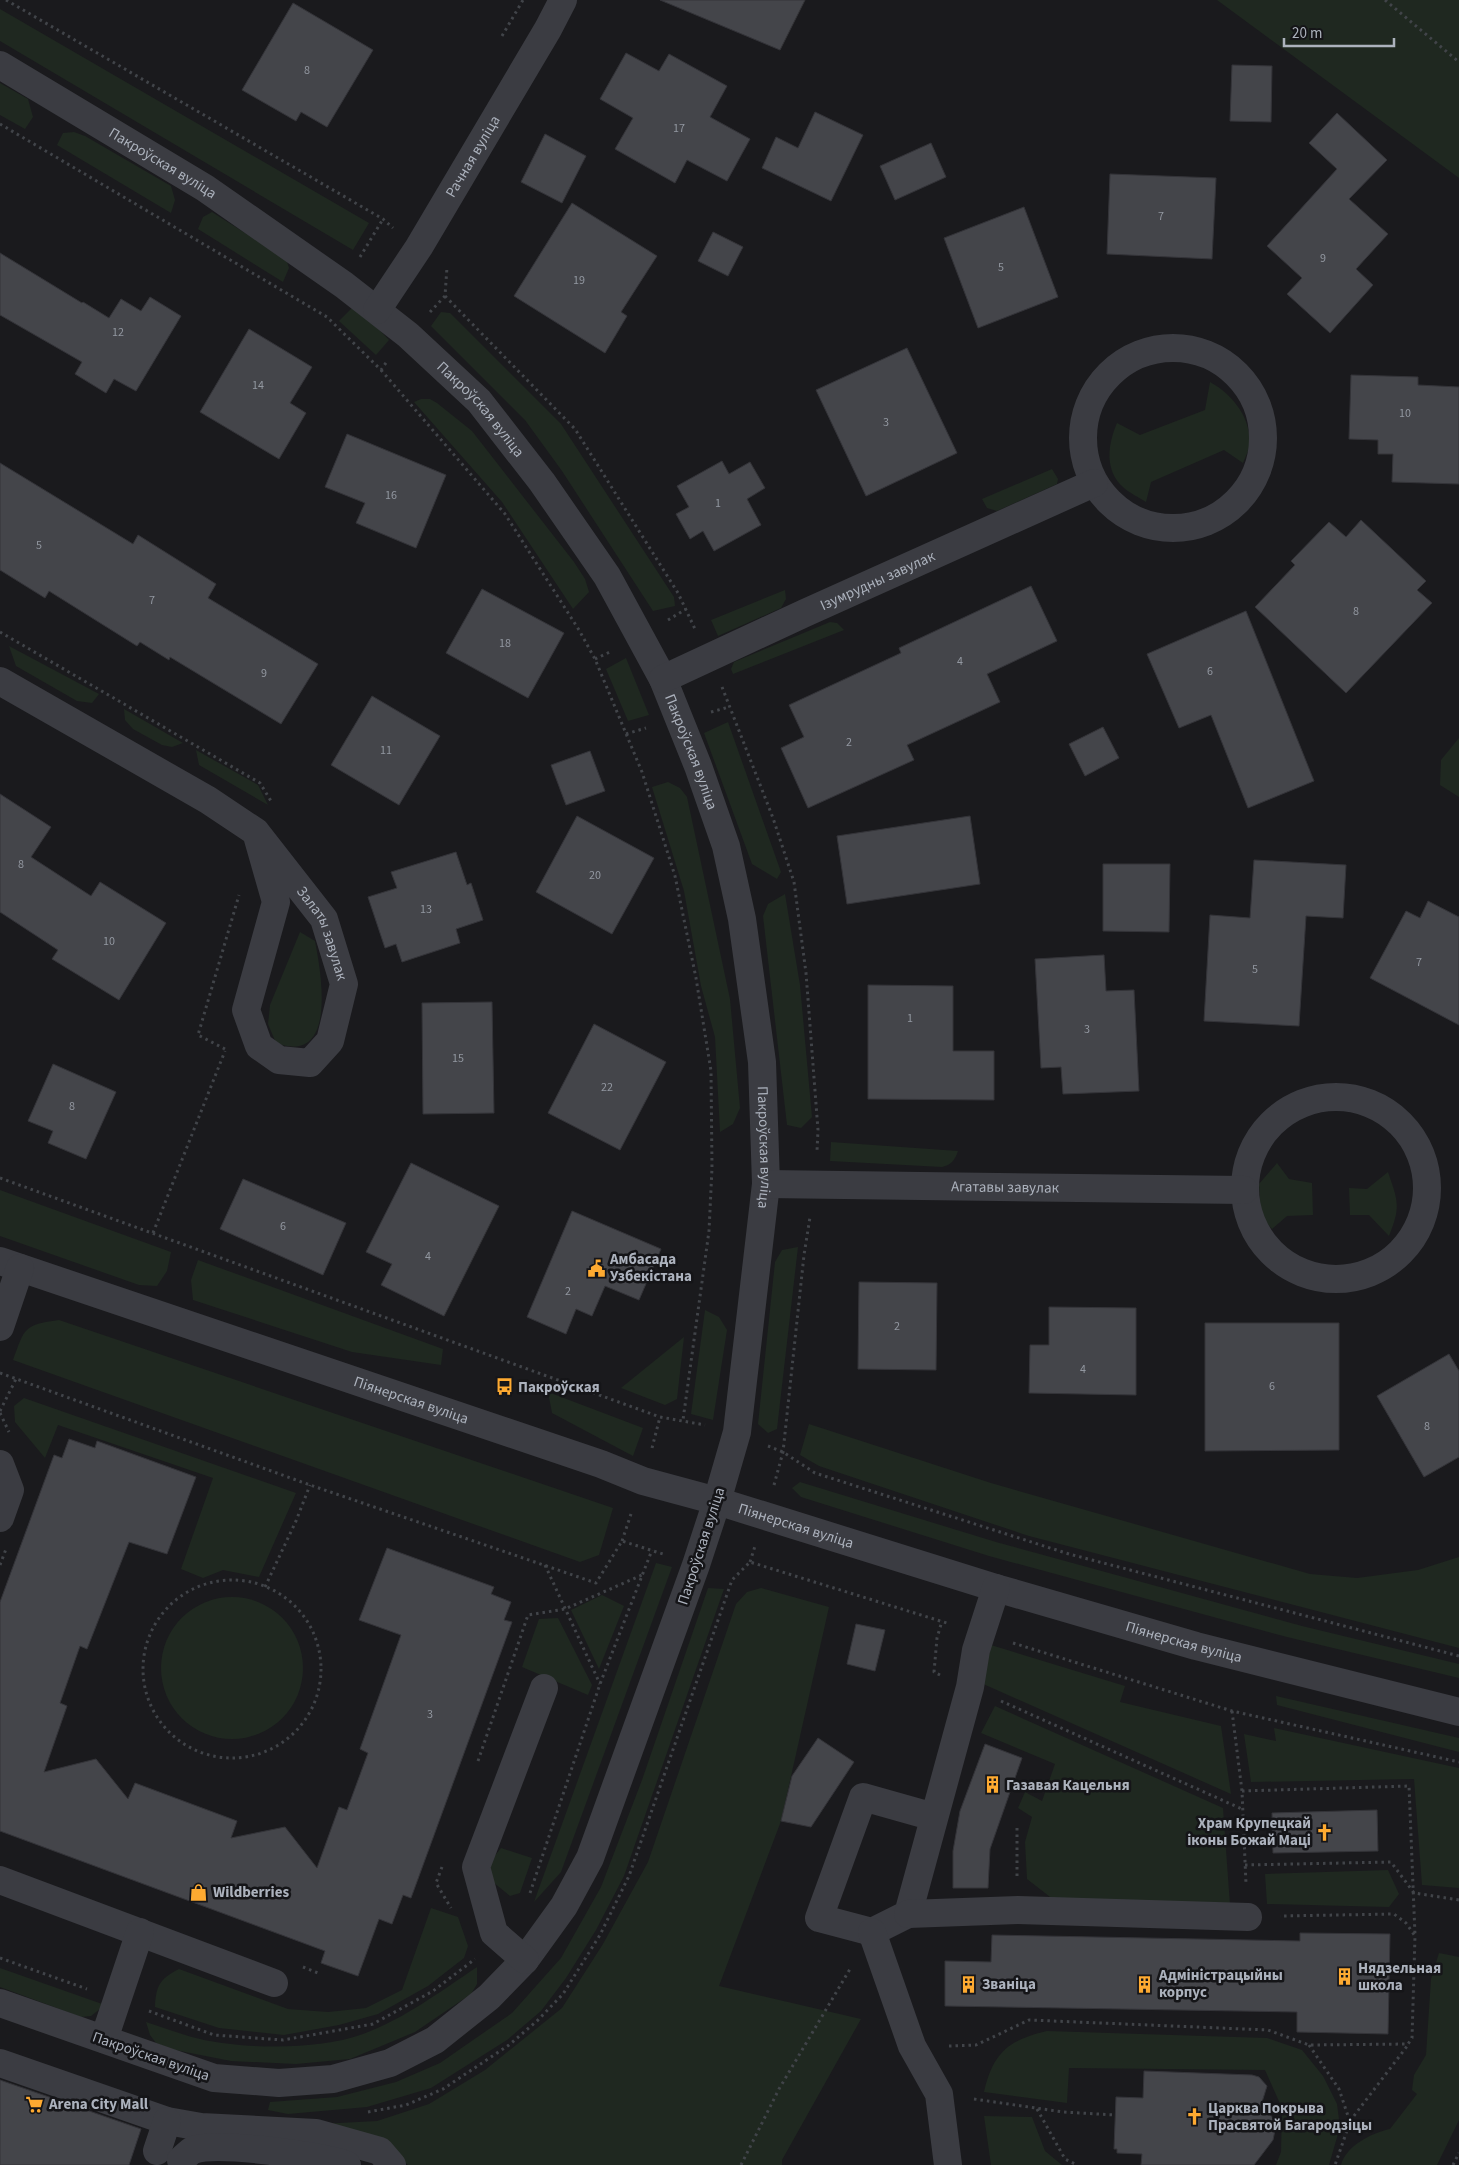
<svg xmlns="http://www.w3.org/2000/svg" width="1459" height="2165" font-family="'Source Sans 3',sans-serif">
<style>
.green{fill:#1f2820}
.building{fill:#44454a;stroke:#343439}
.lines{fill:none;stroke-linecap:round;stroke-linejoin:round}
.path{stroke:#414449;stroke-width:3;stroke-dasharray:2.5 4;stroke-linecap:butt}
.minor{stroke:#3b3c42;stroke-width:28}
.labels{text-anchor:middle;stroke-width:5;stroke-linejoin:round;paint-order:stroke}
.number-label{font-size:12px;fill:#9297a0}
.street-label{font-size:15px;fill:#acb2bd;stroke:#151518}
.poi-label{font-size:15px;font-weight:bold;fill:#acb2bd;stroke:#151518;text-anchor:start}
</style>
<rect width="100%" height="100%" fill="#1a1a1d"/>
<!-- green -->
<g class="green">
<polygon points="1217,0 1459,0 1459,178"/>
<polygon points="0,9 369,223 353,250 0,41"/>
<polygon points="0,83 28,99 33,117 25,129 0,115"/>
<polygon points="74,132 85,136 171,186 175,200 171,213 57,145 63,133"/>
<polygon points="212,212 286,259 289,268 283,282 198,229 203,217"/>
<polygon points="355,305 389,340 376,355 339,321"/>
<polygon points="441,312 450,313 561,424 674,597 675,606 653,611 562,471 525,420 431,326"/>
<path d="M1210,382C1232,394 1253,419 1249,447C1248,452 1245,458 1243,463L1224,450L1151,482L1146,502C1139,497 1129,493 1123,487C1104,470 1108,444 1117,423L1140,435L1205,410Z"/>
<polygon points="421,399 430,399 437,403 472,431 574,562 585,579 589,592 573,609 502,502 414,402"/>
<polygon points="1052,469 1058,479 1057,484 997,511 987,508 982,499"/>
<polygon points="785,590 786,599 781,608 718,636 711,620"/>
<polygon points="830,622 837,623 844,630 733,674 731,669 734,662"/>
<polygon points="9,646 99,694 92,703 77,701 16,666"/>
<polygon points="626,658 649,715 628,721 606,669"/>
<polygon points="124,709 183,743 172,747 162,745 133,729 125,720"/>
<polygon points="728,722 781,872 777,879 752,864 704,733"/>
<polygon points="1459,738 1459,797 1440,785 1441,760"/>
<polygon points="196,750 258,785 268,805 199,765"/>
<polygon points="668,782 680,788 687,797 730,999 740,1108 733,1124 720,1132 715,1037 701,986 684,891 652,787"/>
<polygon points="785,894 800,985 812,1117 801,1128 787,1125 763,916 768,904"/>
<path d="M300,932L315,941C321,972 338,1066 276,1043L268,1024L270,1005Z"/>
<path d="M831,1142L958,1151C955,1160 951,1165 942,1167L830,1161Z"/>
<polygon points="1277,1163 1289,1179 1312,1183 1313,1215 1287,1216 1272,1229 1261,1217 1259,1184"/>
<path d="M1388,1172C1398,1201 1401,1207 1389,1236L1369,1215H1350L1349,1188L1367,1189Z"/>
<polygon points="0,1190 171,1252 167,1271 157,1286 139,1285 0,1236"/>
<polygon points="798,1247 777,1429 768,1433 758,1424 775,1262 782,1250"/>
<polygon points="198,1260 443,1349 441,1365 352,1352 193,1300 191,1280"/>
<polygon points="705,1310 719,1317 727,1330 713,1420 691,1414"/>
<path d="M59,1320L613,1508L599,1555L580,1562L13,1360C25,1328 23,1325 59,1320Z"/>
<polygon points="684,1337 677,1399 665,1405 621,1388"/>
<polygon points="548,1392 643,1428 633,1456 552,1413"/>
<polygon points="24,1398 296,1493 259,1577 223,1570 203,1578 181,1569 213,1478 58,1425 45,1458 15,1422 14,1406"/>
<polygon points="809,1424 991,1483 1310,1574 1357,1578 1418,1570 1459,1557 1459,1648 1029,1536 819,1466 800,1455"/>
<polygon points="800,1482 996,1542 1302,1626 1459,1664 1459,1678 1287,1637 989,1556 801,1497 792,1488"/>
<polygon points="656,1563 672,1567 561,1872 534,1902"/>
<polygon points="708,1588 724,1589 624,1876 596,1930 566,1978 541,2011 507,2040 431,2088 367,2107 288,2114 268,2110 270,2102 337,2097 396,2082 440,2063 512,2013 561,1958 601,1887 642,1780"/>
<polygon points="761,1588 829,1607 781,1821 719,1986 861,2019 782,2160 782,2165 408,2165 382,2144 320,2124 377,2121 429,2104 485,2070 562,2008 603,1944 648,1862 736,1604 747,1592"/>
<polygon points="602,1595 624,1606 599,1669 571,1610"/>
<circle cx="232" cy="1668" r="71"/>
<polygon points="558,1618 592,1685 588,1695 522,1667 539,1619"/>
<polygon points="991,1645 1125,1686 1120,1702 1221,1726 1231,1794 981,1683"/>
<polygon points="1276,1696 1459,1738 1459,1752 1277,1705"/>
<polygon points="995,1706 1223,1808 1230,1905 1054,1900 1027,1879 1025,1842 1032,1817 1018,1808 1025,1792 1042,1801 1055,1764 981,1733"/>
<polygon points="1274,1728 1459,1768 1459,1888 1422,1885 1414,1779 1251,1782 1244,1734 1276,1741"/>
<polygon points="501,1848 532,1858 520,1893 510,1896 493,1882 489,1863"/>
<polygon points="1388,1870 1399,1894 1389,1907 1267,1904 1265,1874"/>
<path d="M431,1908L458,1917L468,1946L464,1958L428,1986L378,2014L339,2025L284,2035L219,2028L155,2007C156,1985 160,1979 179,1969L288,2009L328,2012L366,2008L402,1990Z"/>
<path d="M1439,1953L1459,1957V2120L1437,2165H1341C1346,2146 1371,2133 1390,2129L1417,2094L1412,2090L1414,2075L1426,2055L1431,1979Z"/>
<path d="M477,1967V1984L471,1994L415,2032L350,2059L296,2064L231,2061L175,2050L156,2043L150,2035L146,2022C165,2028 185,2036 204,2040C249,2049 320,2050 363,2034C404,2019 441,1991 477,1967Z"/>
<polygon points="0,1968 105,2005 91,2016 81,2017 0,1987"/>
<path d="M1047,2031L1267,2038L1302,2050L1323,2076L1337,2104L1340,2127L1329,2165H1276L1281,2152L1282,2108L1265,2070L1069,2068L1067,2103L984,2092C993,2053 1008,2040 1047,2031Z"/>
<polygon points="984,2116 1032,2117 1045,2151 1062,2165 991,2165"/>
</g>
<!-- building -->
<g class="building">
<polygon points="660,0 805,0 780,50"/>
<polygon points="293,3 373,50 327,127 301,112 296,121 242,90"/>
<polygon points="626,53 659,71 669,54 727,86 710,117 750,139 727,181 687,160 675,183 615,149 633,118 600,99"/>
<polygon points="1232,65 1272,66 1271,122 1230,121"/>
<polygon points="815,112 863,135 831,201 762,168 776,137 798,148"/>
<polygon points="1337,113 1387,160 1349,199 1388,234 1356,269 1373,285 1330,333 1287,294 1302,278 1267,246 1337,169 1309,143"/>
<polygon points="545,134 586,156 562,203 521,182"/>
<polygon points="931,143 946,177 895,200 880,166"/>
<polygon points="1110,174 1216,178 1212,259 1107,254"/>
<polygon points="572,203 657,256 621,312 627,316 605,353 514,296"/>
<polygon points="1024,207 1058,297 978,328 944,238"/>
<polygon points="713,232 743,247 728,276 698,261"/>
<polygon points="0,253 82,303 83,302 109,318 121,299 141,311 150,297 181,316 136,391 114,379 106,393 75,374 82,362 0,315"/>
<polygon points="249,329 312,367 290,403 306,413 279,459 200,412"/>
<polygon points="907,348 957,453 866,496 816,390"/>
<polygon points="1351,375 1418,377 1418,385 1459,387 1459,484 1392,482 1393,454 1378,454 1378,440 1349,439"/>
<polygon points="347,434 446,475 416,548 356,523 365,503 325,487"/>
<polygon points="722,461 729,474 750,462 765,488 747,499 761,525 714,551 703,531 690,539 676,514 689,507 677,486"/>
<polygon points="0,463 133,544 138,535 216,584 208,598 318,664 281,724 170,657 169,660 140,642 137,646 49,591 45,598 0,570"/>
<polygon points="1361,520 1426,581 1417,590 1432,603 1346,693 1255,607 1295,565 1291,561 1329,522 1346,537"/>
<polygon points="1031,586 1057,641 987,674 1000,702 907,745 914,760 808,808 781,748 804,737 789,705 901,653 899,648"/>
<polygon points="482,589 564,633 528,698 446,653"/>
<polygon points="1246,611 1314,781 1248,808 1211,715 1179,728 1147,654"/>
<polygon points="372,696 440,736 399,805 331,765"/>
<polygon points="1103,727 1119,758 1085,776 1069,744"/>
<polygon points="590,751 605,791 566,805 551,765"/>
<polygon points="0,794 51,827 31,857 91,896 100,882 166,923 119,1000 52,959 58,950 0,912"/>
<polygon points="577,816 654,858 612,934 536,892"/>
<polygon points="970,816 980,884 847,904 837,836"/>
<polygon points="456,852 467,885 471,883 483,920 456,929 460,943 402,962 396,944 385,948 368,897 397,888 391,872"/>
<polygon points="1254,860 1346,865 1343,918 1306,916 1299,1026 1204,1021 1210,915 1250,918"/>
<polygon points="1103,864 1170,864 1169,932 1103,931"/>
<polygon points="1428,901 1459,917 1459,1025 1370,978 1406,911 1420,918"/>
<polygon points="1104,955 1106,991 1134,990 1139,1091 1063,1094 1061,1067 1041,1068 1035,959"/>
<polygon points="868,985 953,986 953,1051 994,1051 994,1100 868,1099"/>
<polygon points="492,1002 494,1113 423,1114 422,1003"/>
<polygon points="594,1024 666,1062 620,1150 548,1113"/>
<polygon points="53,1064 116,1092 86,1159 48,1143 53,1131 28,1121"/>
<polygon points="411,1163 499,1206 444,1316 381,1285 392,1264 366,1252"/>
<polygon points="243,1179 346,1223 323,1275 220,1229"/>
<polygon points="572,1211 661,1249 639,1300 605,1286 592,1316 576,1309 566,1334 527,1317"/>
<polygon points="859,1282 937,1283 936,1370 858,1369"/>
<polygon points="1049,1307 1136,1308 1136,1395 1029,1393 1030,1345 1049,1345"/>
<polygon points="1205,1323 1339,1323 1339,1450 1205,1451"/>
<polygon points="1449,1354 1459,1371 1459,1457 1424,1477 1377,1396"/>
<polygon points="69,1439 95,1448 97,1441 196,1477 167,1554 129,1542 87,1649 80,1646 60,1703 67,1706 44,1772 96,1759 128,1799 135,1783 237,1821 231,1838 285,1827 317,1868 339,1807 347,1810 368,1753 360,1749 401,1635 359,1620 387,1548 494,1587 491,1594 511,1602 504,1620 512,1622 411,1898 403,1895 392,1924 379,1919 358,1976 321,1963 325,1951 0,1831 0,1602 54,1455 62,1458"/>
<polygon points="856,1624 885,1630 875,1671 847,1664"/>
<polygon points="818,1738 854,1762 811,1827 781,1821 792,1776"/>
<polygon points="985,1744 1022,1758 990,1849 988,1888 953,1888 953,1851 960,1811"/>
<polygon points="1377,1810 1378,1851 1273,1853 1272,1813"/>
<polygon points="1300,1933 1390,1934 1388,2034 1297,2032 1297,2012 945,2006 945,1961 991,1962 992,1935 1300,1941"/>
<polygon points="1144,2071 1252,2075 1259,2077 1267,2086 1262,2102 1274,2120 1275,2130 1273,2140 1254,2165 1141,2165 1142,2154 1117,2153 1117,2149 1114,2149 1116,2097 1143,2098"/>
<polygon points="0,2080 141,2129 129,2165 0,2165"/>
</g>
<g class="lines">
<!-- path -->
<g class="path">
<polyline points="6,0 383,219 393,228"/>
<polyline points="1385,0 1459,62"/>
<polyline points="502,36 523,0"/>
<polyline points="0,124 327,317 381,370 388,360"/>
<polyline points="360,257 383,219"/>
<polyline points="445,296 575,429 678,593 695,629"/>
<polyline points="430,312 445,296 447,267"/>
<polyline points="381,370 505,514 579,630 595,659 642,772 675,876 696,978 711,1071 712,1168 709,1231 683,1420"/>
<polyline points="668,620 686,609"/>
<polyline points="0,632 260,783 271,801"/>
<polyline points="595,659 610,652"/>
<polyline points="722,687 773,818 794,882 806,973 818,1130 817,1151"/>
<polyline points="711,712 729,707"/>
<polyline points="626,734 646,728"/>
<polyline points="225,1049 198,1035 239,895"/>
<polyline points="0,1178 660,1417 705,1425"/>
<polyline points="153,1233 225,1051"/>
<polyline points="0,1373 310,1485 596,1583 622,1541 666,1555"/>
<polyline points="0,1411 16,1379"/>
<polyline points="0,1413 9,1432"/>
<polyline points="768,1446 783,1452 815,1473 1069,1554 1459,1656"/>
<polyline points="652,1448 660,1417"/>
<polyline points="774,1485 783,1452 804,1255 810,1217"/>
<polyline points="622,1541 632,1511"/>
<polyline points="750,1562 755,1546"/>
<polyline points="0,1565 6,1549"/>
<polyline points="545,1565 600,1684"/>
<circle cx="232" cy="1669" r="89"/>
<polyline points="265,1587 296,1521 310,1485"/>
<polyline points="1013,1643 1232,1711 1459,1762"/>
<polyline points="940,1675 934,1672 937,1638 942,1621"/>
<polyline points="1001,1701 1242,1809"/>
<polyline points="1232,1711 1242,1791 1246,1884"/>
<polyline points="478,1761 528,1615 565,1609 642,1575"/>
<polyline points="1242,1791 1409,1786 1415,1935"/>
<polyline points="1017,1828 1017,1877"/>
<polyline points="1245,1865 1391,1862 1414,1893 1459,1900"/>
<polyline points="442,1867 436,1883 451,1908"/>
<polyline points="530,1893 600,1684 652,1550"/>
<polyline points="0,1958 87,1989"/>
<polyline points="303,1967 318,1973"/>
<polyline points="149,2011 214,2035 283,2040 373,2024 433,1991 475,1959"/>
<polyline points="1309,2045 1339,2089 1350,2122 1335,2165"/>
<polyline points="949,2046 976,2045 1029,2020 1268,2030 1309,2045 1408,2044 1412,2038 1415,1936 1406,1923 1394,1914 1280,1916"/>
<polyline points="974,2099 1063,2112 1115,2115"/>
<polyline points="1037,2109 1065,2159 1077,2165"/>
<polyline points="368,2112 406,2105 443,2089 509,2045 538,2020 563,1994 600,1935 629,1876 732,1580 750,1562 950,1624"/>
<polyline points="1350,2121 1408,2045"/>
<polyline points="741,2165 779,2089 850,1969"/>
<polyline points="1453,2165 1459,2153"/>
</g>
<!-- minor -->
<g class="minor">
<path id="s1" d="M0,65L205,188L344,285L408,335L479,401L542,482L607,576L663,679L698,766L726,846L742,919L762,1062L766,1184L737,1432L717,1501L696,1565L590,1858L564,1906L525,1960L489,1997L435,2040L390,2063L333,2079L279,2083L214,2078L0,2003"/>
<path id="s2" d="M377,310L419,247L548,29L563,0"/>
<circle cx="1173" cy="438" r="90"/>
<path id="s3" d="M663,679L805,613L1094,483"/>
<path id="s4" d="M0,681L208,800L256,832L324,919L344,984L330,1041L310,1063L279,1060L259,1046L246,1010L276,902L256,832"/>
<circle cx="1336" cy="1188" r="91"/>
<path id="s5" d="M766,1184L1244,1190"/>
<path id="s6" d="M0,1261L601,1464L643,1481L717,1501L996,1588L1196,1646L1459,1712"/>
<polyline points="0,1327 20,1268"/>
<polyline points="0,1464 10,1490 0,1518"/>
<polyline points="934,1817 863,1797 819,1918 872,1932 908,1914 970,1687 976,1650 996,1588"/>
<polyline points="0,1880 274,1983"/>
<polyline points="908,1914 1018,1910 1248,1917"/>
<polyline points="872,1932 912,2046 939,2094 948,2165"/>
<polyline points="525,1960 494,1933 476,1867 544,1688"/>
<polyline points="104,2039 140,1932"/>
<polyline points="0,2063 167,2121 201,2127 316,2133 380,2151 392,2165"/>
<polyline points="157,2151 167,2121"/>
<path d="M181,2160C185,2157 189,2152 193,2150C218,2141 321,2156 347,2165"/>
</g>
</g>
<!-- icons -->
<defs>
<symbol id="civic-bare" viewBox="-9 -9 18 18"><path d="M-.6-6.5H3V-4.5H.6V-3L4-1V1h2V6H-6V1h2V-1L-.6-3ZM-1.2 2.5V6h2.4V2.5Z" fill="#feaa31" stroke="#151518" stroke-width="2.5" paint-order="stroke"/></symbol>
<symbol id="bus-bare" viewBox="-9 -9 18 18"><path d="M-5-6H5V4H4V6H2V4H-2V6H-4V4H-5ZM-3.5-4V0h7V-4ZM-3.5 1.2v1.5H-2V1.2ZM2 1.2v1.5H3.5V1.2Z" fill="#feaa31" stroke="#151518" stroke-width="2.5" paint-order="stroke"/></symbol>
<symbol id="building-bare" viewBox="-9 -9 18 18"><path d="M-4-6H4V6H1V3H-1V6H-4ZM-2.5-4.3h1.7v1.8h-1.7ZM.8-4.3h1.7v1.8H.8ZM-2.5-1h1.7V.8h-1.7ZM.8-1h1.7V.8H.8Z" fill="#feaa31" stroke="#151518" stroke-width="2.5" paint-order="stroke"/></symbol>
<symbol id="church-bare" viewBox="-9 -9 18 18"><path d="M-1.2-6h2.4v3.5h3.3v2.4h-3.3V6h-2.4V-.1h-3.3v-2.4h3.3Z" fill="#feaa31" stroke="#151518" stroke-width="2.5" paint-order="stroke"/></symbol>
<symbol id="shop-bare" viewBox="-9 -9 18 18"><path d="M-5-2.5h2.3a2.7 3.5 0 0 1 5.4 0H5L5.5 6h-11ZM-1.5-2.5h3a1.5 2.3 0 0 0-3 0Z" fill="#feaa31" stroke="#151518" stroke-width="2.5" paint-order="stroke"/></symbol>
<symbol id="supermarket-bare" viewBox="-9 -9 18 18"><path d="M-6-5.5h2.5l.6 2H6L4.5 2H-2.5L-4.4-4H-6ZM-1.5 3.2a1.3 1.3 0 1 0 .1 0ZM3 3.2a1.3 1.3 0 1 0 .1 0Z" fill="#feaa31" stroke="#151518" stroke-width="2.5" paint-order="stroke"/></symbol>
</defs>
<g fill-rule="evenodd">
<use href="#civic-bare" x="584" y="1256" width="25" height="25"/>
<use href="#bus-bare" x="492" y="1374" width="25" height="25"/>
<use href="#building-bare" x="980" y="1772" width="25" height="25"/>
<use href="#church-bare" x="1312" y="1820" width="25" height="25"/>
<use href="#shop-bare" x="186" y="1880" width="25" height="25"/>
<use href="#building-bare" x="1332" y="1964" width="25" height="25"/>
<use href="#building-bare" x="956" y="1972" width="25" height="25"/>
<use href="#building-bare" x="1132" y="1972" width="25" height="25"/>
<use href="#supermarket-bare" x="22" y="2092" width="25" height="25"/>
<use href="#church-bare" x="1182" y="2104" width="25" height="25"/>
</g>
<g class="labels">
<!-- number labels -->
<g class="number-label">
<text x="307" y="74">8</text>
<text x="679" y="132">17</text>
<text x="1161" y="220">7</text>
<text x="1323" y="262">9</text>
<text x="1001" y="271">5</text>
<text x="579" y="284">19</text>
<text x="118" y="336">12</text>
<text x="258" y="389">14</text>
<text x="1405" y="417">10</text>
<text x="886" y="426">3</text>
<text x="391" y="499">16</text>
<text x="718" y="507">1</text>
<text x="39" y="549">5</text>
<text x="152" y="604">7</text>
<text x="1356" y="615">8</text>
<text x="505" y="647">18</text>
<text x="960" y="665">4</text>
<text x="1210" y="675">6</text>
<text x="264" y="677">9</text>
<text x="849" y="746">2</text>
<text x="386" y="754">11</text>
<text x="21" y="868">8</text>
<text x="595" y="879">20</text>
<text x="426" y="913">13</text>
<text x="109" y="945">10</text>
<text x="1419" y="966">7</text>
<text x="1255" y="973">5</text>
<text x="910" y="1022">1</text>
<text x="1087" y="1033">3</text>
<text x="458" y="1062">15</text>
<text x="607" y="1091">22</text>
<text x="72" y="1110">8</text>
<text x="283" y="1230">6</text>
<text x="428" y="1260">4</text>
<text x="568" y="1295">2</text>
<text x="897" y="1330">2</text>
<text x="1083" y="1373">4</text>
<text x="1272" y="1390">6</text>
<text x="1427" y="1430">8</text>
<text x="430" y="1718">3</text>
</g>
<!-- street labels -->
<g class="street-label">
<text dy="5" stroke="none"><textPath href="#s2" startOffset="181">Рачная вуліца</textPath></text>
<text dy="5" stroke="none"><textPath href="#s1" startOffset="190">Пакроўская вуліца</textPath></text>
<text dy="5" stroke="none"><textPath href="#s1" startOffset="594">Пакроўская вуліца</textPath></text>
<text dy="5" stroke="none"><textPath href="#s3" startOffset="236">Ізумрудны завулак</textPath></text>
<text dy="5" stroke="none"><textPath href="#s1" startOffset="999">Пакроўская вуліца</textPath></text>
<text dy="5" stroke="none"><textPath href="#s4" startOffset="420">Залаты завулак</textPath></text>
<text dy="5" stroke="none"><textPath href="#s1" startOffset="1404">Пакроўская вуліца</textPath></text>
<text dy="5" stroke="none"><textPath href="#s5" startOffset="239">Агатавы завулак</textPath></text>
<text dy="5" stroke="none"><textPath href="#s6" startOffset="434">Піянерская вуліца</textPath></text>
<text dy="5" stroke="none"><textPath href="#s6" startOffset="839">Піянерская вуліца</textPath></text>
<text transform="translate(701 1546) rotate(-72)" y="5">Пакроўская вуліца</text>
<text dy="5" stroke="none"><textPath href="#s6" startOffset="1244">Піянерская вуліца</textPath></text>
<text transform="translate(151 2056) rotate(19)" y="5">Пакроўская вуліца</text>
</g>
<!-- poi labels -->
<g class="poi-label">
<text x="610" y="1264">Амбасада<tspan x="610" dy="17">Узбекістана</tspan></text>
<text x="518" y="1392">Пакроўская</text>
<text x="1006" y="1790">Газавая Кацельня</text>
<text x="1311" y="1828" text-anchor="end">Храм Крупецкай<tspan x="1311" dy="17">іконы Божай Маці</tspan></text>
<text x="213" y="1897">Wildberries</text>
<text x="1358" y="1973">Нядзельная<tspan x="1358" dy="17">школа</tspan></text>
<text x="1159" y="1980">Адміністрацыйны<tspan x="1159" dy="17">корпус</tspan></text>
<text x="982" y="1989">Званіца</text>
<text x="49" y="2109">Arena City Mall</text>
<text x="1208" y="2113">Царква Покрыва<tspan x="1208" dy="17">Прасвятой Багародзіцы</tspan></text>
</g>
</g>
<!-- scale -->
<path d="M1284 38v8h110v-8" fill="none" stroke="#acb2bd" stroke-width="2.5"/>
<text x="1292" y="38" font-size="15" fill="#acb2bd" stroke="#151518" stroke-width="4" paint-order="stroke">20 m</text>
</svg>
